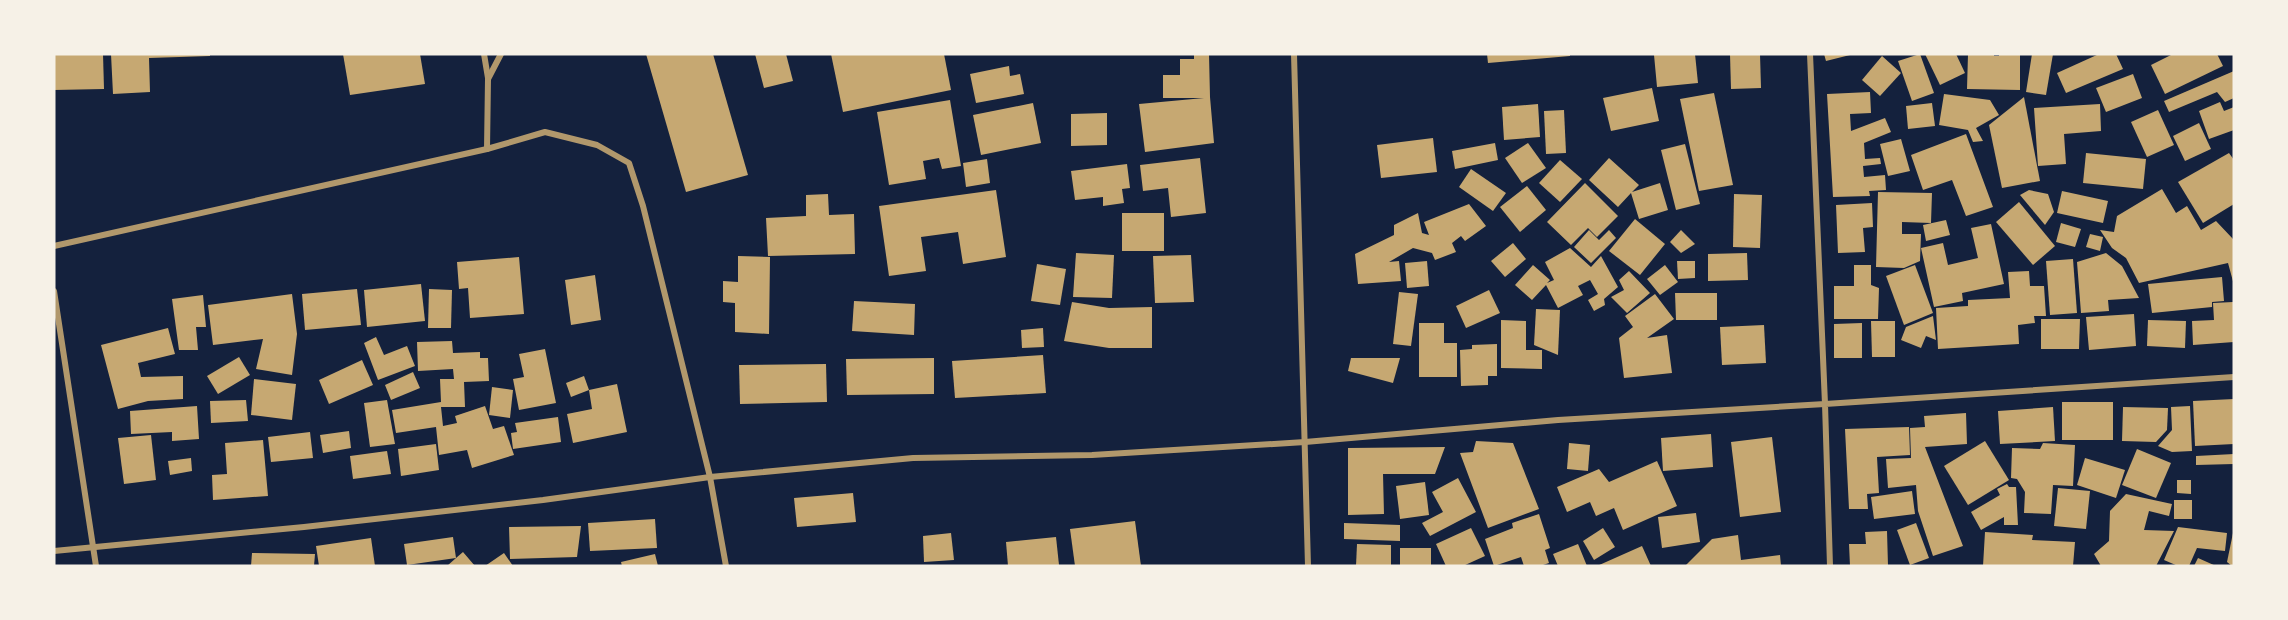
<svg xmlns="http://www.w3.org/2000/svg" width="2288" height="620" font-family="'Titillium Web',sans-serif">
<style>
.building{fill:#c6a872}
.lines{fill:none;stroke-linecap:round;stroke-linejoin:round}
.minor{stroke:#b1986c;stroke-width:6}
</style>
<rect width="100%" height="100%" fill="#14213d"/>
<!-- building -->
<g class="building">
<polygon points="54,54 103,54 104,89 54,90"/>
<polygon points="111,54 210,54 210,56 149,58 150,92 113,94"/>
<polygon points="343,54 420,54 425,84 350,95"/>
<polygon points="646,54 713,54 748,175 686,192"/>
<polygon points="755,54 786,54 793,81 764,88"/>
<polygon points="831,54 944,54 951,90 843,112"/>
<polygon points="1194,54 1209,54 1210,97 1214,143 1145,152 1139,104 1204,98 1163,98 1163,75 1180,75 1180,59 1194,59"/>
<polygon points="1487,54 1570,54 1570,56 1488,63"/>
<polygon points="1695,54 1698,83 1657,87 1654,55"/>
<polygon points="1730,54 1760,54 1761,88 1731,89"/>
<polygon points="1824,54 1850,54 1850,55 1826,61"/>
<polygon points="1920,54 1934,93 1912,101 1898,61"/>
<polygon points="1925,54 1956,54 1965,73 1940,85"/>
<polygon points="1968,54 1994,54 1994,56 1999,56 1999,54 2020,54 2020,90 1967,89"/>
<polygon points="2032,54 2053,54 2046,95 2026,92"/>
<polygon points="2099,54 2116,54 2123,69 2066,93 2057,73"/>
<polygon points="2173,54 2217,54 2223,66 2165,94 2151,65"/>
<polygon points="1882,56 1901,73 1880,96 1862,80"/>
<polygon points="1009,66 1010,76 1020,74 1024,94 976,103 970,74"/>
<polygon points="2234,71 2234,98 2225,102 2217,92 2169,112 2164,101"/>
<polygon points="2133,74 2142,98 2106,112 2096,88"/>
<polygon points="1652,88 1659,121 1611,131 1603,98"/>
<polygon points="1870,92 1871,113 1850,114 1851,131 1885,118 1891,132 1864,143 1865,159 1880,158 1881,164 1863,166 1864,177 1885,175 1886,190 1869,191 1870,196 1833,197 1827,94"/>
<polygon points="1714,93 1733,185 1699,191 1680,99"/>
<polygon points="1944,94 1990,100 1999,115 1976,128 1983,141 1973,142 1968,130 1939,125"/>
<polygon points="2024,97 2040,181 2002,188 1989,125"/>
<polygon points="950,100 961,166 942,169 939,158 923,161 926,179 889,185 877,112"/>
<polygon points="2220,102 2224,111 2234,107 2234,130 2209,139 2199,111"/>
<polygon points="1033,103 1041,143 981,155 973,115"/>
<polygon points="1932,103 1935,126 1908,129 1906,106"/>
<polygon points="1538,104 1540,137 1504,140 1502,107"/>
<polygon points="2100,104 2101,131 2064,134 2066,164 2038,166 2034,108"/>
<polygon points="1564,110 1566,153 1546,154 1544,111"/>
<polygon points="2158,110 2174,145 2147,157 2131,122"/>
<polygon points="1107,113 1107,145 1071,146 1071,114"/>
<polygon points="2199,123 2211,149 2185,161 2173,136"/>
<polygon points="1966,134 1993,207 1966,216 1952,180 1923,190 1911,155"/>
<polygon points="1433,138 1437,172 1381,178 1377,145"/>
<polygon points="1901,139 1910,171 1888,176 1880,144"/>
<polygon points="1495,143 1498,160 1455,169 1452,151"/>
<polygon points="1528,143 1546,168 1522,183 1505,158"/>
<polygon points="1685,144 1700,204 1676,210 1661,150"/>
<polygon points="2086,153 2146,159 2143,189 2083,183"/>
<polygon points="2229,153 2234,160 2234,204 2203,223 2178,182"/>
<polygon points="1200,158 1206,213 1171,217 1168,188 1143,191 1140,165"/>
<polygon points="1609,158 1639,185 1632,192 1660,183 1668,210 1639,219 1631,193 1618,207 1589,180"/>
<polygon points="987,159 990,183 966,187 963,163"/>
<polygon points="1560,160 1582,179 1560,202 1539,183"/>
<polygon points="1127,164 1130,188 1122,189 1124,203 1103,206 1103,197 1075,200 1071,171"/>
<polygon points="1471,169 1506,193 1493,211 1459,187"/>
<polygon points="1585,183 1618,216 1597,237 1588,228 1571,245 1547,222"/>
<polygon points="1527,186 1546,210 1520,232 1500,207"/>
<polygon points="2162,189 2176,213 2187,206 2201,230 2216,221 2233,239 2234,238 2234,285 2228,263 2139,283 2126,258 2112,248 2100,230 2114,232 2117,216"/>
<polygon points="996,190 1006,257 963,264 958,232 921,237 926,271 889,276 879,206"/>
<polygon points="2029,190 2048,194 2054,212 2045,225 2020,195"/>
<polygon points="2062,191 2108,201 2103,223 2057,213"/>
<polygon points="1878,192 1932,193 1931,223 1902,222 1902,234 1921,234 1920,261 1904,268 1876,267"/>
<polygon points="828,194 829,215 854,214 855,254 768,256 766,218 806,216 806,195"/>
<polygon points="1734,194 1762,195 1760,248 1733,247"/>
<polygon points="2019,202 2055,246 2033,265 1996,222"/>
<polygon points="1872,203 1873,227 1863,228 1865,252 1838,253 1836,205"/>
<polygon points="1469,204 1486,226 1465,241 1461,236 1452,243 1456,252 1435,260 1432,253 1413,248 1389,262 1399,261 1401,281 1358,284 1355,254 1394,235 1394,225 1418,213 1422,233 1429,235 1424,222"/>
<rect x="1122" y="213" width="42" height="38"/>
<polygon points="1635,219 1665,244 1640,275 1609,251"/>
<polygon points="1946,220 1950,235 1926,241 1923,225"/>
<polygon points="2061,223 2081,229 2075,247 2056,242"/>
<polygon points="1991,224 2004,284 1962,293 1963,301 1934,307 1921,248 1943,243 1948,265 1978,258 1971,228"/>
<polygon points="1589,230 1599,240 1609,230 1616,238 1591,263 1574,247"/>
<polygon points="1681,230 1695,244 1681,253 1670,242"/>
<polygon points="2090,234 2103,237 2100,251 2086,247"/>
<polygon points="1513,243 1526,259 1505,277 1491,261"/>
<polygon points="1570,248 1591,267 1601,256 1618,287 1604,299 1605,305 1594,311 1588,300 1598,294 1590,280 1578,286 1583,295 1558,308 1546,285 1532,300 1515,285 1533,265 1550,280 1547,283 1554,280 1545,262"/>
<polygon points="1076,253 1114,255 1112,298 1073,297"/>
<polygon points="1747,253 1748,280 1708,281 1708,254"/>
<polygon points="2106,253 2122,266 2139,298 2108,300 2109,311 2081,313 2077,262"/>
<polygon points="1191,255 1194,302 1155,303 1153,256"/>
<polygon points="738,256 770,257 769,334 735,332 735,303 723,302 723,281 738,282"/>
<polygon points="519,257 524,314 470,318 468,288 459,289 457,262"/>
<polygon points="2073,259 2077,313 2050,315 2046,261"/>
<polygon points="1427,261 1429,286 1407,288 1405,263"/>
<polygon points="1677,261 1695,261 1695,278 1678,279"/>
<polygon points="1037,264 1066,269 1060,305 1031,301"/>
<polygon points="1665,265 1678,282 1660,295 1647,279"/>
<polygon points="1854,265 1871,265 1871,285 1879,288 1878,319 1834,319 1834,286 1854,286"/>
<polygon points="1915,265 1933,313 1904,325 1886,276"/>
<polygon points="1629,271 1650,293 1627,313 1611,297 1624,290 1619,280"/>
<polygon points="2029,271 2030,286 2044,286 2046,316 2034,316 2035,323 2018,325 2019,344 1938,349 1936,308 1968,306 1968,300 2010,298 2008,272"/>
<polygon points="595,275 601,320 571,325 565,280"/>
<polygon points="2222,277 2224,301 2212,302 2212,307 2152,313 2148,284"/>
<polygon points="421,284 425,321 367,327 364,290"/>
<polygon points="357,289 361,325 305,330 302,294"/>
<polygon points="429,289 452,290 451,328 428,328"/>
<polygon points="1489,290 1500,313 1466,328 1456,306"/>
<polygon points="1399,292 1418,294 1411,346 1393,344"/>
<polygon points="1675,293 1717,293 1717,320 1676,320"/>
<polygon points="292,294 297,334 292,375 256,369 263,339 213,345 208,305"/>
<polygon points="1655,294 1674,319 1647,338 1667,335 1672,373 1624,378 1619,338 1633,327 1625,316"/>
<polygon points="203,295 206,327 196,327 198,350 179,350 172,299"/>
<polygon points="854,301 915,304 914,335 852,331"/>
<polygon points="1072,302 1109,308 1152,307 1152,348 1109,348 1064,341"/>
<polygon points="2233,302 2234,342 2193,345 2192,321 2214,320 2213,303"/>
<polygon points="1536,309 1560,310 1558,355 1534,345"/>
<polygon points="2134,314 2136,346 2089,350 2086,317"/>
<polygon points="1933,316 1936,340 1926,336 1921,348 1901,340 1906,327"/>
<polygon points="2041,319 2080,319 2079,349 2041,349"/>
<polygon points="1501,320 1526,321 1526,350 1542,350 1542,369 1501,368"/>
<polygon points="2148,320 2186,321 2185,348 2147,346"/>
<polygon points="1871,321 1895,321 1895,357 1872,357"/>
<polygon points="1419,323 1444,323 1444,343 1457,343 1457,377 1419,377"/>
<polygon points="1862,323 1862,358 1834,358 1834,324"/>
<polygon points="1764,325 1766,363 1722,365 1720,327"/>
<polygon points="168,328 175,354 138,363 141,377 183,376 183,399 148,401 118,409 101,345"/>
<polygon points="1043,328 1044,347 1022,348 1021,330"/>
<polygon points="376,337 384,355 407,346 415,366 378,380 364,343"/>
<polygon points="452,341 453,353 480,352 480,358 488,358 489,381 464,382 465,407 441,407 443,426 457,423 455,416 485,406 493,429 504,426 514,455 472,468 467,450 439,455 436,427 396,433 392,410 441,402 440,379 454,379 453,369 418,371 417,342"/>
<polygon points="1497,344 1497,376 1488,376 1488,385 1461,386 1460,350 1472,349 1472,345"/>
<polygon points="545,349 556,403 519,410 513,379 524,377 519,354"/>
<polygon points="1043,355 1046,393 955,398 952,361"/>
<polygon points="239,357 250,375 218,394 207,376"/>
<polygon points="934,358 934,394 847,395 846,359"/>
<polygon points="1351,358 1400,358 1393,383 1348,371"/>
<polygon points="362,360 373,385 329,404 319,380"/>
<polygon points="826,364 827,402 740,404 739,365"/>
<polygon points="413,372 420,388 391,400 385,385"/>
<polygon points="584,376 589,390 571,397 566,383"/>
<polygon points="254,379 296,384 292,420 251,415"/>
<polygon points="617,384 627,432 573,443 567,414 592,409 589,390"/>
<polygon points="492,387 513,390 510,418 489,415"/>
<polygon points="2234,399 2234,444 2195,446 2193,401"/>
<polygon points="246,400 248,421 211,423 210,401"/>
<polygon points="387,400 395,444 370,447 364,403"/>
<rect x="2062" y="402" width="51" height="38"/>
<polygon points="197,406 199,439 172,441 172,432 131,434 130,411"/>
<polygon points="2190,406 2192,451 2172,452 2158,446 2172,430 2171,407"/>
<polygon points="2053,407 2055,441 2000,444 1998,411"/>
<polygon points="2123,407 2168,408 2167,430 2156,442 2122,441"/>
<polygon points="1966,413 1967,444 1925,447 1963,546 1933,556 1918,511 1916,485 1888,488 1886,459 1911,458 1910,428 1925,427 1924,416"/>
<polygon points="558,417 561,442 513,449 511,433 517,432 515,423"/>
<polygon points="1909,427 1910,455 1877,457 1879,493 1867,494 1868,509 1849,509 1845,429"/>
<polygon points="349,431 351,448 323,453 320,435"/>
<polygon points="310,432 313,458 271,462 268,437"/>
<polygon points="1711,434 1713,467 1663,471 1661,438"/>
<polygon points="151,435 156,480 124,484 118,438"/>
<polygon points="1772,437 1781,512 1740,517 1731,442"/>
<polygon points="263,440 268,496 213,500 212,475 227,474 225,443"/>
<polygon points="1476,441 1513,443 1539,509 1488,528 1460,453 1473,452"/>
<polygon points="1985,441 2009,480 1968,505 1944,466"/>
<polygon points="1569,443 1590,445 1588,471 1567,469"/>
<polygon points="2043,443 2075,445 2073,486 2053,485 2051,514 2024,513 2025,492 2017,479 2011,478 2012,448 2040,449"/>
<polygon points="436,444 439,470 401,476 398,449"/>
<polygon points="1445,447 1435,474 1383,474 1384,514 1348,515 1348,448"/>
<polygon points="2137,449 2171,463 2156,498 2122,485"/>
<polygon points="387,451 391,474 353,479 350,456"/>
<polygon points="2234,454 2234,464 2196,465 2196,456"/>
<polygon points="191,458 192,471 170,475 168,461"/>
<polygon points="2085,458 2125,470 2116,498 2077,485"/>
<polygon points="1657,461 1677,506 1623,530 1614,508 1596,516 1590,502 1567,512 1557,487 1599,469 1609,482"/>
<polygon points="1458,478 1476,512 1430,536 1422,523 1443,512 1432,492"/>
<polygon points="2177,480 2191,480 2191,494 2177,493"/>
<polygon points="1425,482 1429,515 1400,519 1396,486"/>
<polygon points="2007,484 2009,487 2016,487 2018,525 2004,525 2004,517 1981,530 1971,512 2000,495 1997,489"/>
<polygon points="2058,488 2090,491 2086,529 2054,526"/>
<polygon points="1912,491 1915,514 1874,519 1871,497"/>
<polygon points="853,493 856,522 797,527 794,498"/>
<polygon points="2126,494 2172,504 2169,516 2149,511 2144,530 2174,531 2156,566 2101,566 2094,554 2109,541 2110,511"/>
<rect x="2174" y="500" width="18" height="19"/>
<polygon points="1696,513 1700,542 1662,548 1658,517"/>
<polygon points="1539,514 1550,548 1545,550 1549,563 1540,566 1524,566 1521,557 1494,566 1485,539 1513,528 1512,523"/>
<polygon points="655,519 657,548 590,551 588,523"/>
<polygon points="1135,521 1141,566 1075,566 1070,529"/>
<polygon points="1344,523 1400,525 1400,541 1344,539"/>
<polygon points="1916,523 1929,558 1910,565 1897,530"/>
<polygon points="581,526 577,557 510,559 509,527"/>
<polygon points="2178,527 2227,533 2225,551 2197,548 2189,566 2178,566 2164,560"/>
<polygon points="1471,528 1485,556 1463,566 1446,566 1436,544"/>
<polygon points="1603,528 1615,547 1594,560 1583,541"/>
<polygon points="1887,531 1888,566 1850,566 1849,544 1866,544 1865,532"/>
<polygon points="1985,532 2033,535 2032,540 2075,542 2073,566 1983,566"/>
<polygon points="951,533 954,560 924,562 923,536"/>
<polygon points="2233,533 2234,566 2232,566 2227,562"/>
<polygon points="1738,535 1741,560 1780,555 1781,566 1685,566 1712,539"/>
<polygon points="453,537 456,558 463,552 475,566 447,566 456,558 407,565 404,544"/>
<polygon points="1056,537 1059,565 1008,566 1006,542"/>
<polygon points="371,538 375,566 319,566 316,546"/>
<polygon points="1357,544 1391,545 1391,566 1356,566"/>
<polygon points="1578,544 1587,566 1558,566 1553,554"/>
<polygon points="1642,546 1651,566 1597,566"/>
<rect x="1400" y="548" width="31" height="18"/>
<polygon points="252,553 315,554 314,566 251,566"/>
<polygon points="504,553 513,566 485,566"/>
<polygon points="655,554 658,566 622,566 621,562"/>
<polygon points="2198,558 2216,566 2194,566"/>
</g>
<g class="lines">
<!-- minor -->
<g class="minor">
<polyline points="484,54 488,78"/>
<polyline points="1294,54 1308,566"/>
<polyline points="487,149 488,79 501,54"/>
<polyline points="54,246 487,149 545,132 597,145 629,163 643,206 710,477 726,566"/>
<polyline points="54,291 96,566"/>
<polyline points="54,551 304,527 543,500 710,477 913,458 1092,455 1305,442 1558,420 1825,404 1810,54"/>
<polyline points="1830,566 1825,404 2234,377"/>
</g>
</g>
<!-- border -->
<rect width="2288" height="620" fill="none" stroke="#f6f1e7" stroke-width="111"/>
</svg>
